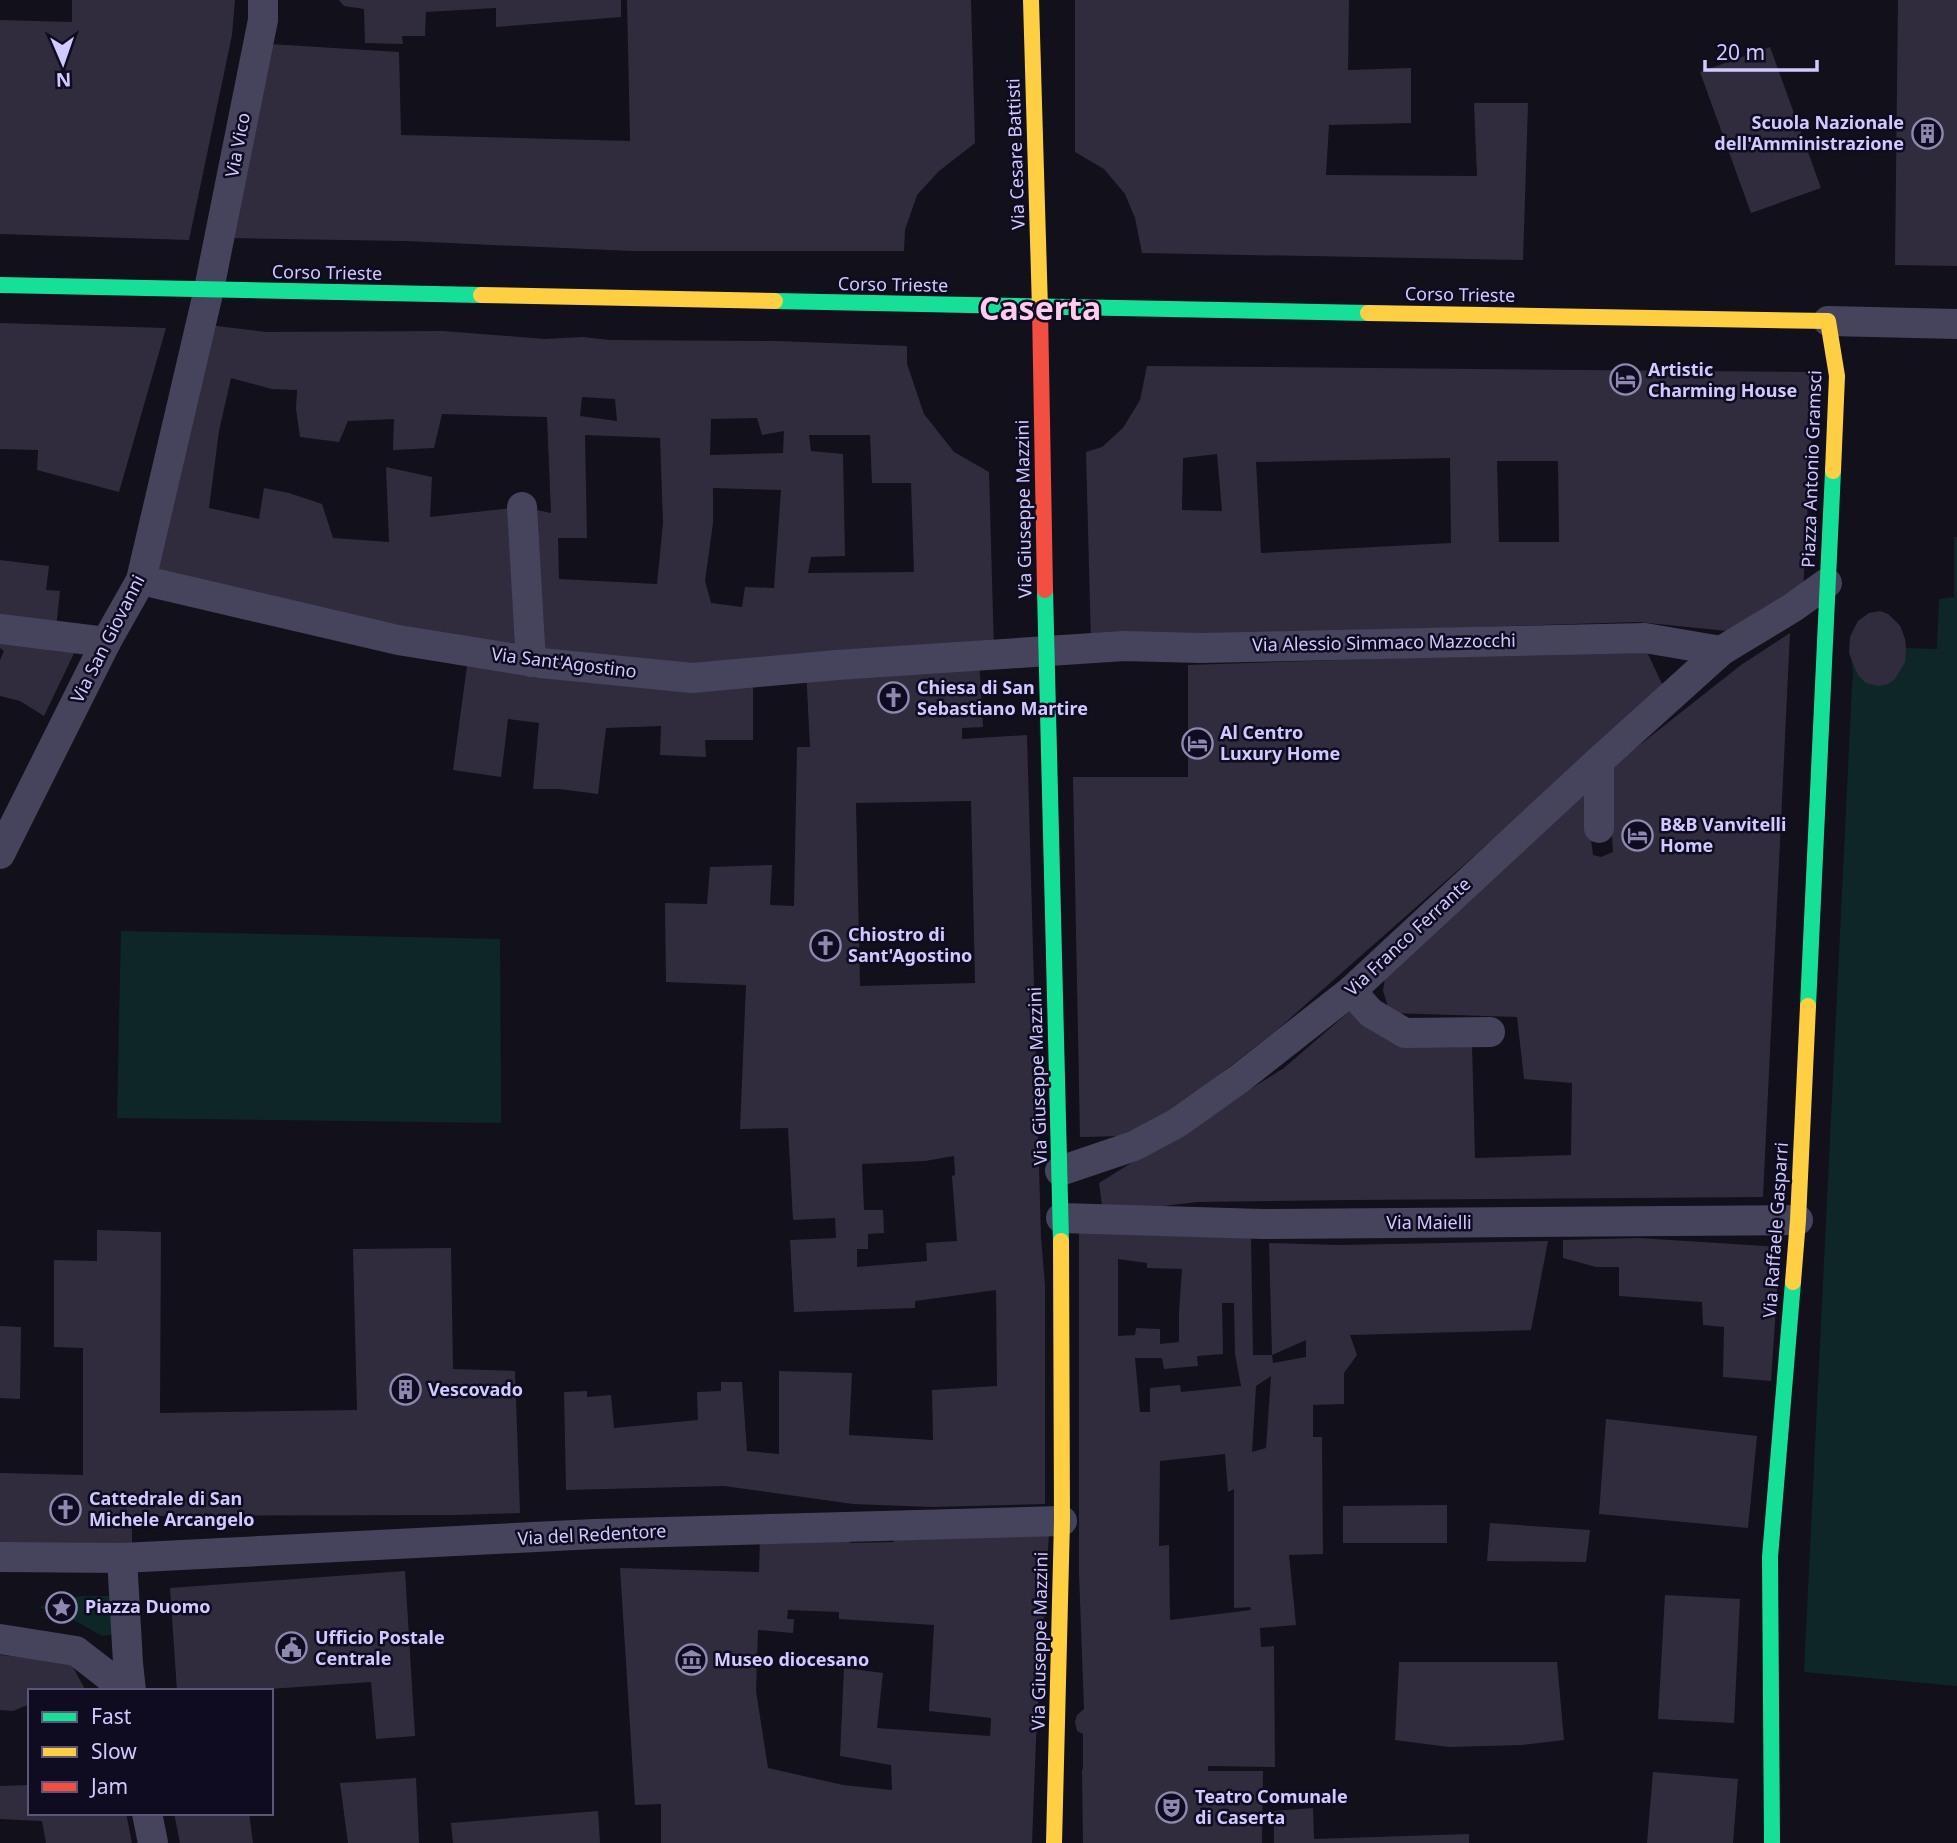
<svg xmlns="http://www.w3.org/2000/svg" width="1957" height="1843" font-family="'Noto Sans',sans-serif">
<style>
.green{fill:#0f2627}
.building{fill:#302c3e;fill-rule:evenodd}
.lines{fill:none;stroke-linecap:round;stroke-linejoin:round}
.street{stroke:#45445c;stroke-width:30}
.fast{stroke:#16e098;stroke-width:16}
.slow{stroke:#ffcf43;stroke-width:16}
.jam{stroke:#f24e42;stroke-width:16}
.labels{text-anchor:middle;stroke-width:5;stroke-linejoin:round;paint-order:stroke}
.poi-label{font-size:18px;font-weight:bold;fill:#d0caff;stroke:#0f0b20;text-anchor:start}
.street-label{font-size:18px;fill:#d0caff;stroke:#0f0b20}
.town-label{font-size:32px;font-weight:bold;fill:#ffcced;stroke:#0f0b20}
</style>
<rect width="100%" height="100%" fill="#12101b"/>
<!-- green -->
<g class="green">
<path d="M1954,537H1957V1686L1804,1672L1852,687C1852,680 1854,672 1852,665C1850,654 1848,644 1852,633C1860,609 1888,605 1901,628C1904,634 1905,641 1906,648L1937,649L1939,599L1954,597Z"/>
<polygon points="121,931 500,939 501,1123 117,1118"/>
<polygon points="81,1596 116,1596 117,1634 102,1636 74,1620 39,1607"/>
</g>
<!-- building -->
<g class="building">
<polygon points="72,0 235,0 232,35 189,240 0,234 0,20 72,22"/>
<polygon points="339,0 621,0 621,17 496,27 496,8 426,12 425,36 402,36 403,44 365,43 364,9 344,6"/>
<polygon points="627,0 971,0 975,143 939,171 917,195 905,230 904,251 632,251 405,241 232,238 269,44 399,52 401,135 630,141"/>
<polygon points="1075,0 1349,0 1348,70 1411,68 1411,123 1329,125 1326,175 1477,176 1474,103 1528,103 1523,260 1142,253 1135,218 1125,194 1104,169 1075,152"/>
<polygon points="1898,0 1957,0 1957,266 1895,265"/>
<polygon points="1770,47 1821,188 1751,213 1700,72"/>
<polygon points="0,323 166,328 119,492 37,470 38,450 0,449"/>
<path d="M201,324L266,332L443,331L545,339L583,337L609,340L777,341L907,346V364L924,414L954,452L989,472L994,651L753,672V740H705L706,757L660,755L661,726L606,728L598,794L559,789H533L539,723L508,719L501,777L453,770L469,651L141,580ZM231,378L272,389L297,390L296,409L300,437L339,442L348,421L394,419L393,450L434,448L442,414L547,417L551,513L522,507L430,517L432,477L386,467L389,542L333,538L322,504L289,493L264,488L259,519L209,508L219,431ZM582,397L615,399L617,421L580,416ZM757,418L762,435L784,431L783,453L710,455L711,419ZM585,435L660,438L663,523L657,584L559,579L558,538H587ZM809,435H870L872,483H911L914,572L808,573L811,557L845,556L843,454L811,451ZM713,488L781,490L774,588L745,587L742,607L711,603L705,581L713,523Z"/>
<path d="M1147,366L1815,372L1803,592L1728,631L1638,622L1187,636L1091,643L1086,452L1102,447L1123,428L1140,400ZM1217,454L1222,511L1182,510L1183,458ZM1450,458L1451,543L1261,553L1256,462ZM1497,461H1558L1559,542H1499Z"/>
<polygon points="0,560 49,566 46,590 60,591 56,628 0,622"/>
<polygon points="1880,611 1888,614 1900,626 1905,639 1906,649 1905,662 1895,679 1888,684 1878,686 1866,683 1858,675 1849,653 1850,637 1858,621 1869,613"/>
<polygon points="1790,633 1763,1197 1351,1200 1198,1202 1103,1213 1099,1183 1284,1068 1351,1010 1472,1044 1475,1158 1571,1155 1572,1083 1524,1079 1517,1017 1390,1013 1383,991 1387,965 1585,793 1593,855 1601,857 1613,852 1608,770 1741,665"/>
<polygon points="0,635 77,647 44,716 20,701 0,696 0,660 4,651 0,648"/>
<polygon points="1646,650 1664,688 1278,1029 1192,1096 1147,1125 1126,1136 1080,1137 1073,777 1188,777 1188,665"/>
<path d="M979,660L983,727L962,728V739L1027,735L1041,1237L1045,1285V1504L932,1507L853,1504L724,1486L566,1490L564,1392L587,1391V1397L611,1395L614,1428L698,1420L697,1392L721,1391V1382H742L747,1451L779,1454V1371L852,1373L849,1435L933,1440L932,1390L997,1386L996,1290L915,1301V1308L794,1312L790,1240L836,1238L835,1218L793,1220L788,1128L740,1129L746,985L666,982L665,903L707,904L710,867L772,865L770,905L794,906L797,747H810L806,669ZM971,801L975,983L860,986L856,803ZM954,1156L955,1175L952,1176L957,1241L926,1243L927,1261L857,1267V1249H868V1234L884,1233L883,1210H864L862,1164L925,1161Z"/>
<path d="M1079,1225L1251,1236L1253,1355H1272L1273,1363L1306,1357V1340L1272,1355L1269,1243L1338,1245L1548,1241L1531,1330L1350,1335L1357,1355L1344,1373V1404L1313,1405V1437H1322L1323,1554L1289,1555L1296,1625L1260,1628L1261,1647L1274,1646L1275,1767L1208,1766V1771H1263L1262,1843H1083L1082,1769H1083V1734L1077,1731L1075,1722L1077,1715L1084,1709L1079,1573ZM1118,1259L1147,1263V1268L1182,1269L1179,1312V1342L1160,1344V1329L1136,1328L1135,1335L1118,1336ZM1222,1303H1234L1235,1354L1241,1386L1181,1392L1180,1385L1150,1388V1412H1140L1135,1358H1162L1164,1369L1198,1366L1197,1356L1223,1354ZM1271,1376L1266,1448L1252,1452L1256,1386ZM1225,1454L1228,1492L1234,1489V1608L1250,1607L1251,1610L1170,1620L1169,1545L1159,1546L1160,1461Z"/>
<polygon points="97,1230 161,1232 160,1413 357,1410 353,1249 451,1248 453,1369 515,1371 520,1513 457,1515 132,1516 132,1547 0,1543 0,1473 83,1475 83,1348 54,1347 54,1260 97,1261"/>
<polygon points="1639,1238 1780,1247 1771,1381 1723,1377 1724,1327 1703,1325 1702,1302 1619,1296 1619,1267 1596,1267 1563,1258 1563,1240"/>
<polygon points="0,1326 21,1327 20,1399 0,1398"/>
<polygon points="1606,1419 1757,1436 1748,1528 1599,1514"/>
<polygon points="1447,1505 1447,1543 1343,1543 1343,1506"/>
<polygon points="1490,1523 1590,1530 1586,1562 1487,1561"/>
<path d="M850,1533V1543L894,1542L893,1534H1049L1036,1739L1032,1843H661V1804L635,1805L620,1568L759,1572L760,1537ZM788,1610L839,1612V1619L934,1625L929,1711L991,1718L990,1736L877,1728L883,1673L844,1668L840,1756L891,1765L892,1790L843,1785L768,1768L756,1691L758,1630L793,1633L794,1619H787Z"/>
<polygon points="405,1571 415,1736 376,1739 371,1682 239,1691 177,1691 170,1588"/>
<polygon points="1665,1595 1740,1599 1734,1723 1658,1719"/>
<polygon points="0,1655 70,1662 86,1691 30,1691 30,1704 13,1711 0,1710"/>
<polygon points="1399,1662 1557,1662 1564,1740 1521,1745 1449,1747 1395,1740"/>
<polygon points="1653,1772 1738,1779 1733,1843 1647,1843"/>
<polygon points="416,1778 419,1843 348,1843 340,1783"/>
<polygon points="30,1785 30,1813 126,1813 132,1843 46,1843 42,1821 0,1819 0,1786"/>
<polygon points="1313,1808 1314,1839 1469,1834 1469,1843 1274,1843 1274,1811"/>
<polygon points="598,1811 600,1843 453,1843 451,1823"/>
<polygon points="174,1813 249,1813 253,1843 180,1843"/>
</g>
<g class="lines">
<!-- street -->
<g class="street">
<polyline points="1828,321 1957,324"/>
<polyline points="522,507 531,662"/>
<polyline points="141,580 398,640 541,663 692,678 837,665 1124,646 1201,648 1645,638 1721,651"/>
<polyline points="0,629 106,642"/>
<polyline points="1599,761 1599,828"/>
<polyline points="0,854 106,642 141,580 209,289 263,20 263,0"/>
<polyline points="1351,991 1371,1013 1405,1033 1490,1032"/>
<polyline points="1060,1171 1134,1146 1177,1123 1239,1079 1351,991 1599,761 1721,651 1792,608 1827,583"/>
<polyline points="1061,1218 1262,1224 1798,1220"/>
<polyline points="0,1557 122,1558 594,1534 1062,1521"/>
<polyline points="122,1558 128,1663 131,1691"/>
<polyline points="0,1639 76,1651 107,1675 123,1691"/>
<polyline points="147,1813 153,1843"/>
</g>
<!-- fast -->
<g class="fast">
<polyline points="0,285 481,295"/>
<polyline points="775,301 1368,313"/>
<polyline points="1045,590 1061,1241"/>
<polyline points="1808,1006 1833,471"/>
<polyline points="1772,1843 1770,1557 1793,1282"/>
</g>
<!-- slow -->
<g class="slow">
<polyline points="1031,0 1040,309"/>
<polyline points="481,295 775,301"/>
<polyline points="1368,313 1828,321 1837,376 1833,471"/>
<polyline points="1793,1282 1798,1220 1808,1006"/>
<polyline points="1054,1843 1062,1521 1061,1241"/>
</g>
<!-- jam -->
<polyline class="jam" points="1040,309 1045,590"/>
</g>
<!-- icons -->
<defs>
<symbol id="building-ring" viewBox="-11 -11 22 22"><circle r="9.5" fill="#0f0b20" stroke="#8e89af" stroke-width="1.5"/><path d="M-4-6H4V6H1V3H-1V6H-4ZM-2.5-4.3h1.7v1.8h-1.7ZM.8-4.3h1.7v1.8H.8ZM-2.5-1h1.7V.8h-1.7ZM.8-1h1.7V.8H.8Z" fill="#8e89af"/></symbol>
<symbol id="hotel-ring" viewBox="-11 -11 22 22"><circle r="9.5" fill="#0f0b20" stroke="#8e89af" stroke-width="1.5"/><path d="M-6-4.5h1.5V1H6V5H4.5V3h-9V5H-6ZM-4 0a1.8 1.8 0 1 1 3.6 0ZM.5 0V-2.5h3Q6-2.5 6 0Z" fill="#8e89af"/></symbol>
<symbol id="church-ring" viewBox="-11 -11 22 22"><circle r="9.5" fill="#0f0b20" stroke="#8e89af" stroke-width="1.5"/><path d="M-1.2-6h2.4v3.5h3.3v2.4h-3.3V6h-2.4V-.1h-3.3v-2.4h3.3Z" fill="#8e89af"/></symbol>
<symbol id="sight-ring" viewBox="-11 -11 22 22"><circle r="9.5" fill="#0f0b20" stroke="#8e89af" stroke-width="1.5"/><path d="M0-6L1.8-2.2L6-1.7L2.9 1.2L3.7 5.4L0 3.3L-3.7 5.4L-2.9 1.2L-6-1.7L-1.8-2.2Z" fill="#8e89af"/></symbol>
<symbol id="civic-ring" viewBox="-11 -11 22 22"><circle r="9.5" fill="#0f0b20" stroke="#8e89af" stroke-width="1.5"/><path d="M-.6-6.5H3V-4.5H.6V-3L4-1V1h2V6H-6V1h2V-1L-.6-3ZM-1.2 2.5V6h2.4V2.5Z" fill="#8e89af"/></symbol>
<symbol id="museum-ring" viewBox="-11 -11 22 22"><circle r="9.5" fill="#0f0b20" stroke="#8e89af" stroke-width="1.5"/><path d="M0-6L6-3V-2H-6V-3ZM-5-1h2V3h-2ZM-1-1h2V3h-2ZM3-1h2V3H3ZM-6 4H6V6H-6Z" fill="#8e89af"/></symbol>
<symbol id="theatre-ring" viewBox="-11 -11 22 22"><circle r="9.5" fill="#0f0b20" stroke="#8e89af" stroke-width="1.5"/><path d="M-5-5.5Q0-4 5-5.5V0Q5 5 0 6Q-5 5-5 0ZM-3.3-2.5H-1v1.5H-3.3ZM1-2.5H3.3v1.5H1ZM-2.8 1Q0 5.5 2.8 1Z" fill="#8e89af"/></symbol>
</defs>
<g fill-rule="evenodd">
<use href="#building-ring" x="1910" y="116" width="35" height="35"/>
<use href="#hotel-ring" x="1608" y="362" width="35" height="35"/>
<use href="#church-ring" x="876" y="680" width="35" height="35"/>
<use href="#hotel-ring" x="1180" y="726" width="35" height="35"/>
<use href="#hotel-ring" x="1620" y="818" width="35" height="35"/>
<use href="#church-ring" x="808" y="928" width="35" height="35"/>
<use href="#building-ring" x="388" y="1372" width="35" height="35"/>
<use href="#church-ring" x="48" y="1492" width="35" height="35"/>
<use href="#sight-ring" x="44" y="1590" width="35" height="35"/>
<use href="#civic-ring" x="274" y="1630" width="35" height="35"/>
<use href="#museum-ring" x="674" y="1642" width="35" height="35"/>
<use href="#theatre-ring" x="1154" y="1790" width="35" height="35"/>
</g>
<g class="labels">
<!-- poi labels -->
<g class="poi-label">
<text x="1904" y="129" text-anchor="end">Scuola Nazionale<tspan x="1904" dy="21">dell'Amministrazione</tspan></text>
<text x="1648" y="376">Artistic<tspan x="1648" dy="21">Charming House</tspan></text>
<text x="917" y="694">Chiesa di San<tspan x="917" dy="21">Sebastiano Martire</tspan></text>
<text x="1220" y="739">Al Centro<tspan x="1220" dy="21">Luxury Home</tspan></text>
<text x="1660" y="831">B&amp;B Vanvitelli<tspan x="1660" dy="21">Home</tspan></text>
<text x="848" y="941">Chiostro di<tspan x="848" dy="21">Sant'Agostino</tspan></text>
<text x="428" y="1396">Vescovado</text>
<text x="89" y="1505">Cattedrale di San<tspan x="89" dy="21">Michele Arcangelo</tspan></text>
<text x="85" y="1613">Piazza Duomo</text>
<text x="315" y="1644">Ufficio Postale<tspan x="315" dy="21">Centrale</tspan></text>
<text x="714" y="1666">Museo diocesano</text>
<text x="1195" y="1803">Teatro Comunale<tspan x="1195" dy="21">di Caserta</tspan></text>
</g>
<!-- street labels -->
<g class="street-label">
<text transform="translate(238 145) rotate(-79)" y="6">Via Vico</text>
<text transform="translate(1016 154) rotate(-92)" y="6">Via Cesare Battisti</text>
<text transform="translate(327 273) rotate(1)" y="6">Corso Trieste</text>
<text transform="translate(893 285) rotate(1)" y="6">Corso Trieste</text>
<text transform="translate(1460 295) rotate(1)" y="6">Corso Trieste</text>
<text transform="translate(1812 469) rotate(-88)" y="6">Piazza Antonio Gramsci</text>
<text transform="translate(1024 509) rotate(-91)" y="6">Via Giuseppe Mazzini</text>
<text transform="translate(108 639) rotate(-63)" y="6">Via San Giovanni</text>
<text transform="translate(1384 643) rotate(-1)" y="6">Via Alessio Simmaco Mazzocchi</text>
<text transform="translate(564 663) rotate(7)" y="6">Via Sant'Agostino</text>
<text transform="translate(1408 937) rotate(-43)" y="6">Via Franco Ferrante</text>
<text transform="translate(1038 1076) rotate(-92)" y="6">Via Giuseppe Mazzini</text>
<text x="1429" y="1229">Via Maielli</text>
<text transform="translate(1776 1230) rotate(-86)" y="6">Via Raffaele Gasparri</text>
<text transform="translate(592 1535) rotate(-3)" y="6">Via del Redentore</text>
<text transform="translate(1040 1641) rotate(-89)" y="6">Via Giuseppe Mazzini</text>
</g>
<!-- town labels -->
<g class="town-label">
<text x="1040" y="320">Caserta</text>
</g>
</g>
<!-- legend -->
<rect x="28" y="1689" width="245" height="126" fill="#0f0b20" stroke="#5c5779" stroke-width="2"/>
<rect x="42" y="1712" width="35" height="10" fill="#16e098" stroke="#5c5779" stroke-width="2"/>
<text x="91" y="1724" font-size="21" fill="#d0caff">Fast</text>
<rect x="42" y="1747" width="35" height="10" fill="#ffcf43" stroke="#5c5779" stroke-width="2"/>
<text x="91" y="1759" font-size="21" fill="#d0caff">Slow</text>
<rect x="42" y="1782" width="35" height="10" fill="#f24e42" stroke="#5c5779" stroke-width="2"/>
<text x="91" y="1794" font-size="21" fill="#d0caff">Jam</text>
<!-- north arrow -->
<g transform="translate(63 63) rotate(178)" stroke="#0f0b20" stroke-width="5" paint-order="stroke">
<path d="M0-5L12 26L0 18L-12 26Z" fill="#d0caff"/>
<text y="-10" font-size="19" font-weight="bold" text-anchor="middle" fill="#d0caff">N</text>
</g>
<!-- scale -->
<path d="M1705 60v10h112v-10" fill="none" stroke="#d0caff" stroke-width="3.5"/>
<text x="1716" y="60" font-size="21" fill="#d0caff" stroke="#0f0b20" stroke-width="5" paint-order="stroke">20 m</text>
</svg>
